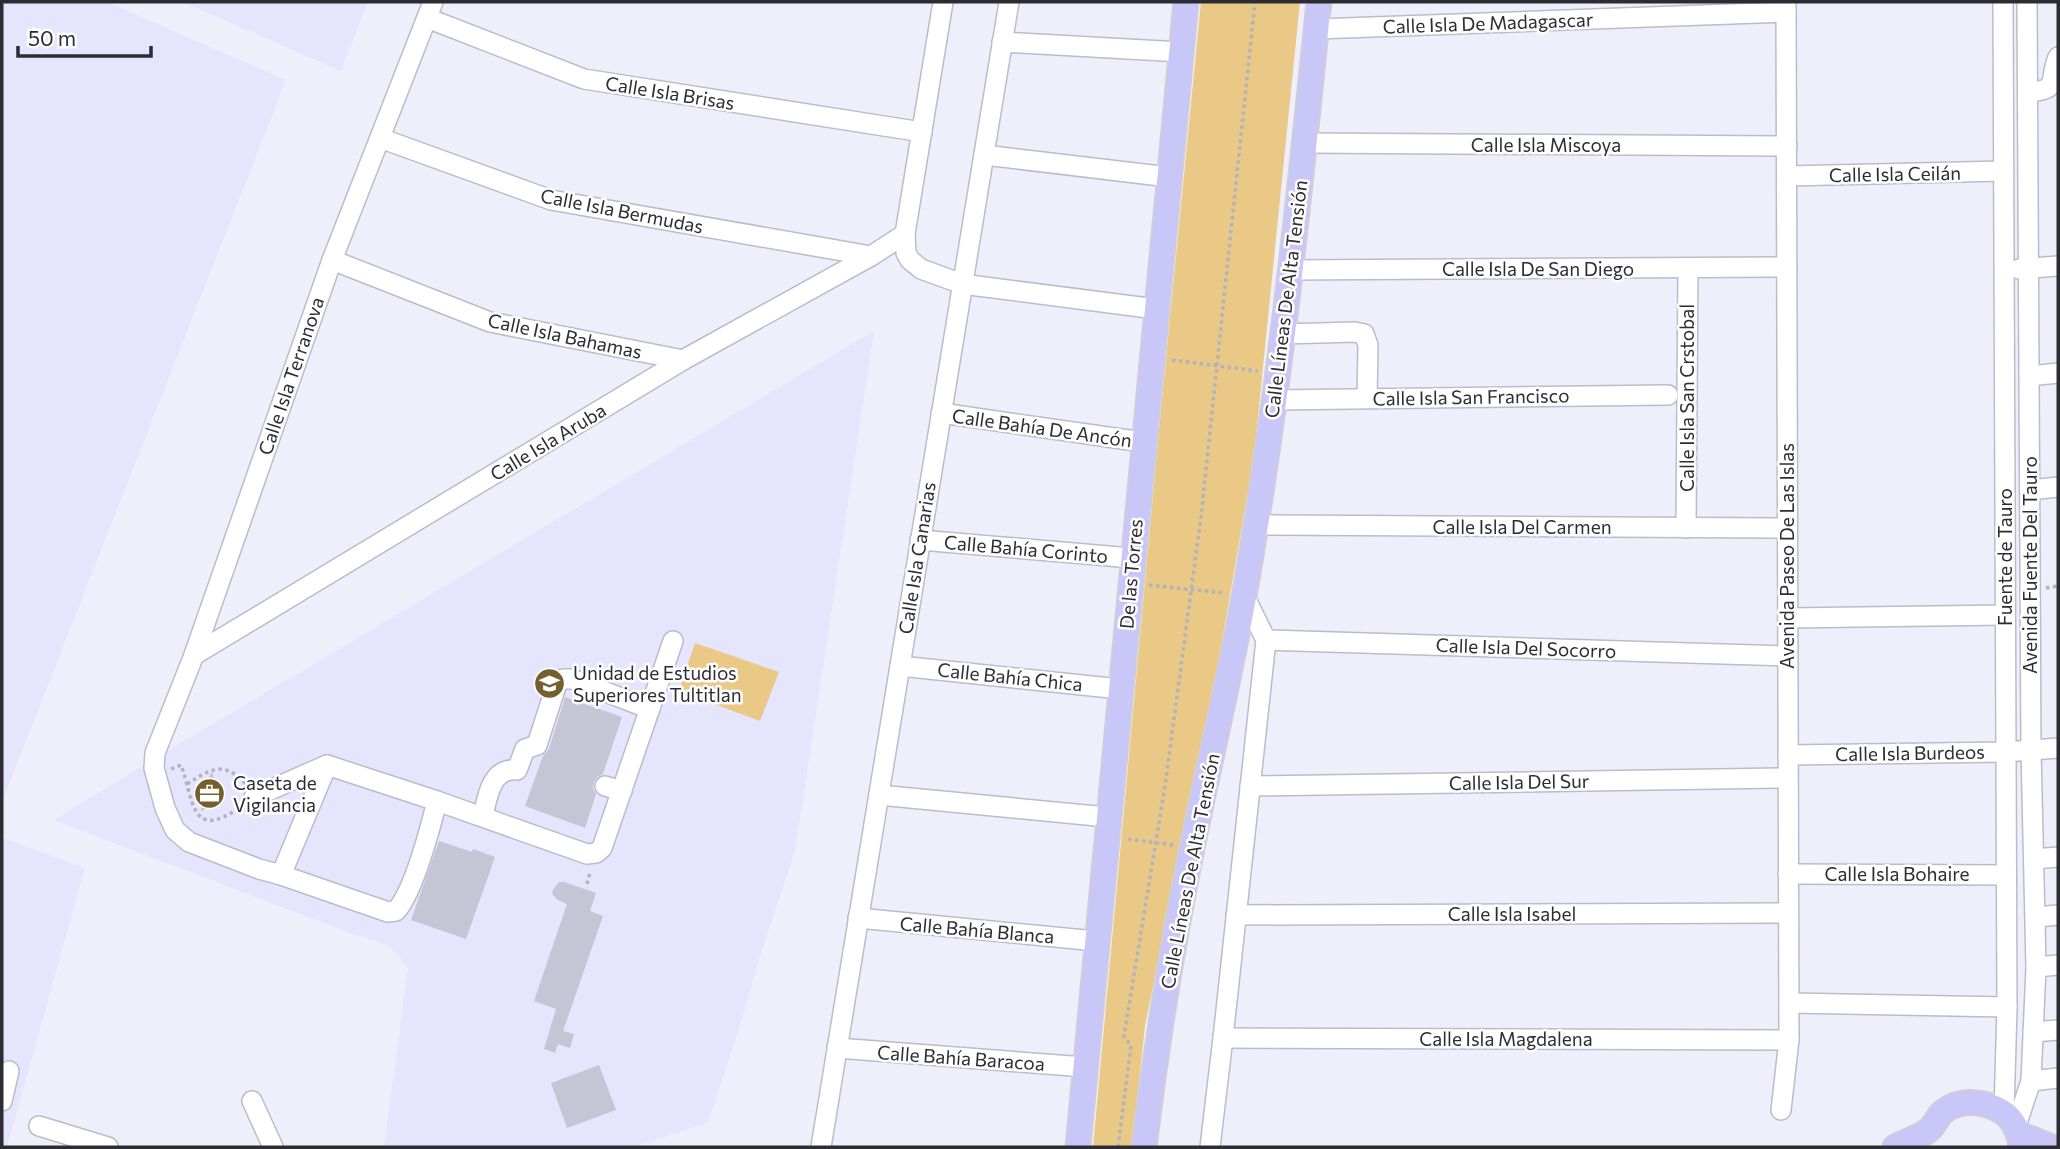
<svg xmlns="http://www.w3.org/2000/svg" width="2060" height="1149" font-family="Commissioner,sans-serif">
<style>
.built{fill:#e5e5fd}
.green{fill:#eac885}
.building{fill:#c5c5d5}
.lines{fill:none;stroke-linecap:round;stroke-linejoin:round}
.minor-casing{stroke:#bbbbcb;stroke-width:22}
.major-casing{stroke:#d1d1d2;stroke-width:27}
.path{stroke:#b3b3be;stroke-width:3.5;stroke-dasharray:3.5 3.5;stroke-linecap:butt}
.minor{stroke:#fff;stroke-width:19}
.major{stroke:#c9c6f8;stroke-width:24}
.labels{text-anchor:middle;stroke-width:5;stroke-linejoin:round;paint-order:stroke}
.street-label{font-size:19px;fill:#2c2c32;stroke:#fefefe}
.poi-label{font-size:19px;fill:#2c2c32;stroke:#fefefe;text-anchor:start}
</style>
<rect width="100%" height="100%" fill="#efeffc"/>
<!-- built -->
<g class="built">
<polygon points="2,2 107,2 286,80 2,802"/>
<polygon points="182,2 368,2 341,71"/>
<polygon points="874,331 795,852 760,956 742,1019 708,1123 633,1147 384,1147 408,968 397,954 386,945 373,940 352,934 54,820 139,768"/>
<polygon points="2,834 3,838 85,868 7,1147 2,1147"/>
</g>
<!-- green -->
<g class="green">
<polygon points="1201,2 1300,2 1254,456 1216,676 1145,1026 1132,1147 1093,1147 1159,430"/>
<polygon points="695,643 779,672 760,721 679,691"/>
</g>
<!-- building -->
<g class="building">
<polygon points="565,697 622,717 603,774 597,777 594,782 593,788 596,794 585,828 525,806 543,756 549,749"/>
<polygon points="212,771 219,797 201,812 202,791"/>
<polygon points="439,841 472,852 473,849 495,857 466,939 411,920"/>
<polygon points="559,882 564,882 596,893 590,911 603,916 563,1031 574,1034 570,1048 558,1044 555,1053 544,1049 556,1009 534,1001 567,904 558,900 553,895 552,891"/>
<polygon points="599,1065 616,1110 567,1128 551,1083"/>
</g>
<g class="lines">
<defs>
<g id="minor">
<polyline points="943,2 905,234 906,253 910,260 921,269 962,284 1156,309"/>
<polyline points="2003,2 2007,1007 2004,1112"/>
<polyline points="427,18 584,79 922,132"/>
<polyline points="1316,29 1786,12"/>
<polyline points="1002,42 1181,52"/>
<path d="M2028,92C2060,90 2048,83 2058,57"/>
<polyline points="380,138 551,200 871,256"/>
<polyline points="1305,143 1787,146"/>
<polyline points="984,155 1169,177"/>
<polyline points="1787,176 2003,171"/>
<polyline points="332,260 490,322 683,360"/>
<polyline points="2019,269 2058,266"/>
<polyline points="1290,270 1787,267"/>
<polyline points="1283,334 1355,332 1364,334 1368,345 1367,398"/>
<polyline points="2029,376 2058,373"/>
<polyline points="1274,400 1668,395"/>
<polyline points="941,413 1143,442"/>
<polyline points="2030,490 2058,487"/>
<polyline points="1256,525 1787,528"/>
<polyline points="1686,528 1688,268"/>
<polyline points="920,540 1132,558"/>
<polyline points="1788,618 2005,615"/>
<polyline points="1266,640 1787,656"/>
<polyline points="194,655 683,360 871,256 905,234"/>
<polyline points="900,666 1120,689"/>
<polyline points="1788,755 2006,752 2058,748"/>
<polyline points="605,786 622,791"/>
<polyline points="1250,786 1787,778"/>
<polyline points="879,795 1107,817"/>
<polyline points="254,797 327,765"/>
<polyline points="437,801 587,854 596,853 602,848 673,641"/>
<path d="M483,816C487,798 491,767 517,770L525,749L537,745L557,683L563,679H572L650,709"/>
<polyline points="2035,859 2058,857"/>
<polyline points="1788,874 2006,875"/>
<path d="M281,875L327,765L437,801C430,829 414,891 396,911L388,912L281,875L259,869L189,842L175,830L165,808L154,768L155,753L194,655L332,260L433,2"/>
<polyline points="1236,915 1788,913"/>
<polyline points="2036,917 2058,915"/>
<polyline points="858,918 1096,941"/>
<polyline points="2036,967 2058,965"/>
<polyline points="1789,1003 2007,1007"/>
<polyline points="2033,1032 2058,1030"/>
<polyline points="1223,1038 1789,1040"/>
<polyline points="837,1048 1085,1067"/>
<polyline points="2031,1081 2058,1078"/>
<polyline points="2,1101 9,1071"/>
<polyline points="252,1101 273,1147"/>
<polyline points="1781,1110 1789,1040 1786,2"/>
<polyline points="39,1126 108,1147"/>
<polyline points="2016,1126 2031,1081 2036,967 2031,750 2027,2"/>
<polyline points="821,1147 1009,2"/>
<polyline points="1210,1147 1223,1038 1266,640 1244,595"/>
</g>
<g id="major">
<polyline points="2019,1134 2052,1147"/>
<polyline points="1078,1147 1186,2"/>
<path d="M1144,1147C1156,1047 1172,947 1192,848C1209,763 1230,678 1245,591C1279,396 1299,199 1319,2"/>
<path d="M1895,1147C1905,1142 1920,1137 1929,1130C1935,1125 1937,1117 1943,1112C1958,1100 1978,1100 1995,1108C2012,1115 2019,1130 2021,1147"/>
</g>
</defs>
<!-- minor casing -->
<use href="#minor" class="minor-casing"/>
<!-- major casing -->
<use href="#major" class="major-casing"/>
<!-- path -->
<g class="path">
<polyline points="1172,360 1258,371"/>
<polyline points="1149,585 1225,593"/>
<polyline points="2046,588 2058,586"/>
<path d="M171,769L181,765C194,801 191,842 240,807"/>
<path d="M187,784C211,769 223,760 246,784"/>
<polyline points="1128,839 1173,845"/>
<polyline points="587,884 590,872"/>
<polyline points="1118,1147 1131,1046 1124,1036 1165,786 1201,517 1255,2"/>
</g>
<!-- minor -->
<use href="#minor" class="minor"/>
<!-- major -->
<use href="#major" class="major"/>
</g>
<!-- icons -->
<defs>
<symbol id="university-disc" viewBox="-11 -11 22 22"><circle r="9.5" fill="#755f2f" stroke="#fefefe"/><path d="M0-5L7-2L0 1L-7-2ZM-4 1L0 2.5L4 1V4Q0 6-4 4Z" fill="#fff"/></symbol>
<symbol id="office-disc" viewBox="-11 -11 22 22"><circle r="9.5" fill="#755f2f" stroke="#fefefe"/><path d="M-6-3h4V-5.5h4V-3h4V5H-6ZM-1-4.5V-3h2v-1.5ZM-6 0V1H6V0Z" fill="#fff"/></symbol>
</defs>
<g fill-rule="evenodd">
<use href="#university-disc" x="532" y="666" width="35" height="35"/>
<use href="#office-disc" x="192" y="776" width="35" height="35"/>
</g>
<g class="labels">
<!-- street labels -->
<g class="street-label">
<text transform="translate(1488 23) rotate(-2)" y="7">Calle Isla De Madagascar</text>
<text transform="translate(670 93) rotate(9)" y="7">Calle Isla Brisas</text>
<text x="1546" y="152">Calle Isla Miscoya</text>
<text transform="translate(1895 174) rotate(-1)" y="7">Calle Isla Ceilán</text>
<text transform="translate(622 211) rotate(11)" y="7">Calle Isla Bermudas</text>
<text x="1538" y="276">Calle Isla De San Diego</text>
<text transform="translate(1286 299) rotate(-83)" y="7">Calle Líneas De Alta Tensión</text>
<text transform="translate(565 336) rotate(12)" y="7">Calle Isla Bahamas</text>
<text transform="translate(291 376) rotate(-71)" y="7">Calle Isla Terranova</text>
<text transform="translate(1471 397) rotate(-1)" y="7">Calle Isla San Francisco</text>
<text transform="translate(1687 398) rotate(-90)" y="7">Calle Isla San Crstobal</text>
<text transform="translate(1042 428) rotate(8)" y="7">Calle Bahía De Ancón</text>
<text transform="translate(548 442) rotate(-31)" y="7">Calle Isla Aruba</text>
<text x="1522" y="534">Calle Isla Del Carmen</text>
<text transform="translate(1026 549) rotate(5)" y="7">Calle Bahía Corinto</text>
<text transform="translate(1787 556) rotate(-90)" y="7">Avenida Paseo De Las Islas</text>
<text transform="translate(2005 557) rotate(-90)" y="7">Fuente de Tauro</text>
<text transform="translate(917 558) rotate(-81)" y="7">Calle Isla Canarias</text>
<text transform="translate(2030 565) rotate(-90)" y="7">Avenida Fuente Del Tauro</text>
<text transform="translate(1131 574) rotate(-85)" y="7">De las Torres</text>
<text transform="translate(1526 648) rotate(2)" y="7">Calle Isla Del Socorro</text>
<text transform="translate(1010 677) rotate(6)" y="7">Calle Bahía Chica</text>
<text transform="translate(1910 753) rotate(-1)" y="7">Calle Isla Burdeos</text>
<text transform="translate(1519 782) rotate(-1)" y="7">Calle Isla Del Sur</text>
<text transform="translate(1190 871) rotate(-79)" y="7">Calle Líneas De Alta Tensión</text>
<text x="1897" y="881">Calle Isla Bohaire</text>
<text x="1512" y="921">Calle Isla Isabel</text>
<text transform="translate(977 930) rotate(5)" y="7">Calle Bahía Blanca</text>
<text x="1506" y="1046">Calle Isla Magdalena</text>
<text transform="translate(961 1058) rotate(4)" y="7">Calle Bahía Baracoa</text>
</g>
<!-- poi labels -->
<g class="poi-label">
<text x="573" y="680">Unidad de Estudios<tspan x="573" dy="22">Superiores Tultitlan</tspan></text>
<text x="233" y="790">Caseta de<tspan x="233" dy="22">Vigilancia</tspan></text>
</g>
</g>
<!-- border -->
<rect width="2060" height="1149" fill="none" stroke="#2c2c32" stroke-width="7"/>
<!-- scale -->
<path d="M18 46v10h133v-10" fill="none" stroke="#2c2c32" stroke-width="3.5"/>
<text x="28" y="46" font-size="21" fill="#2c2c32" stroke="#fefefe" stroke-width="5" paint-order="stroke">50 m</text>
</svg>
